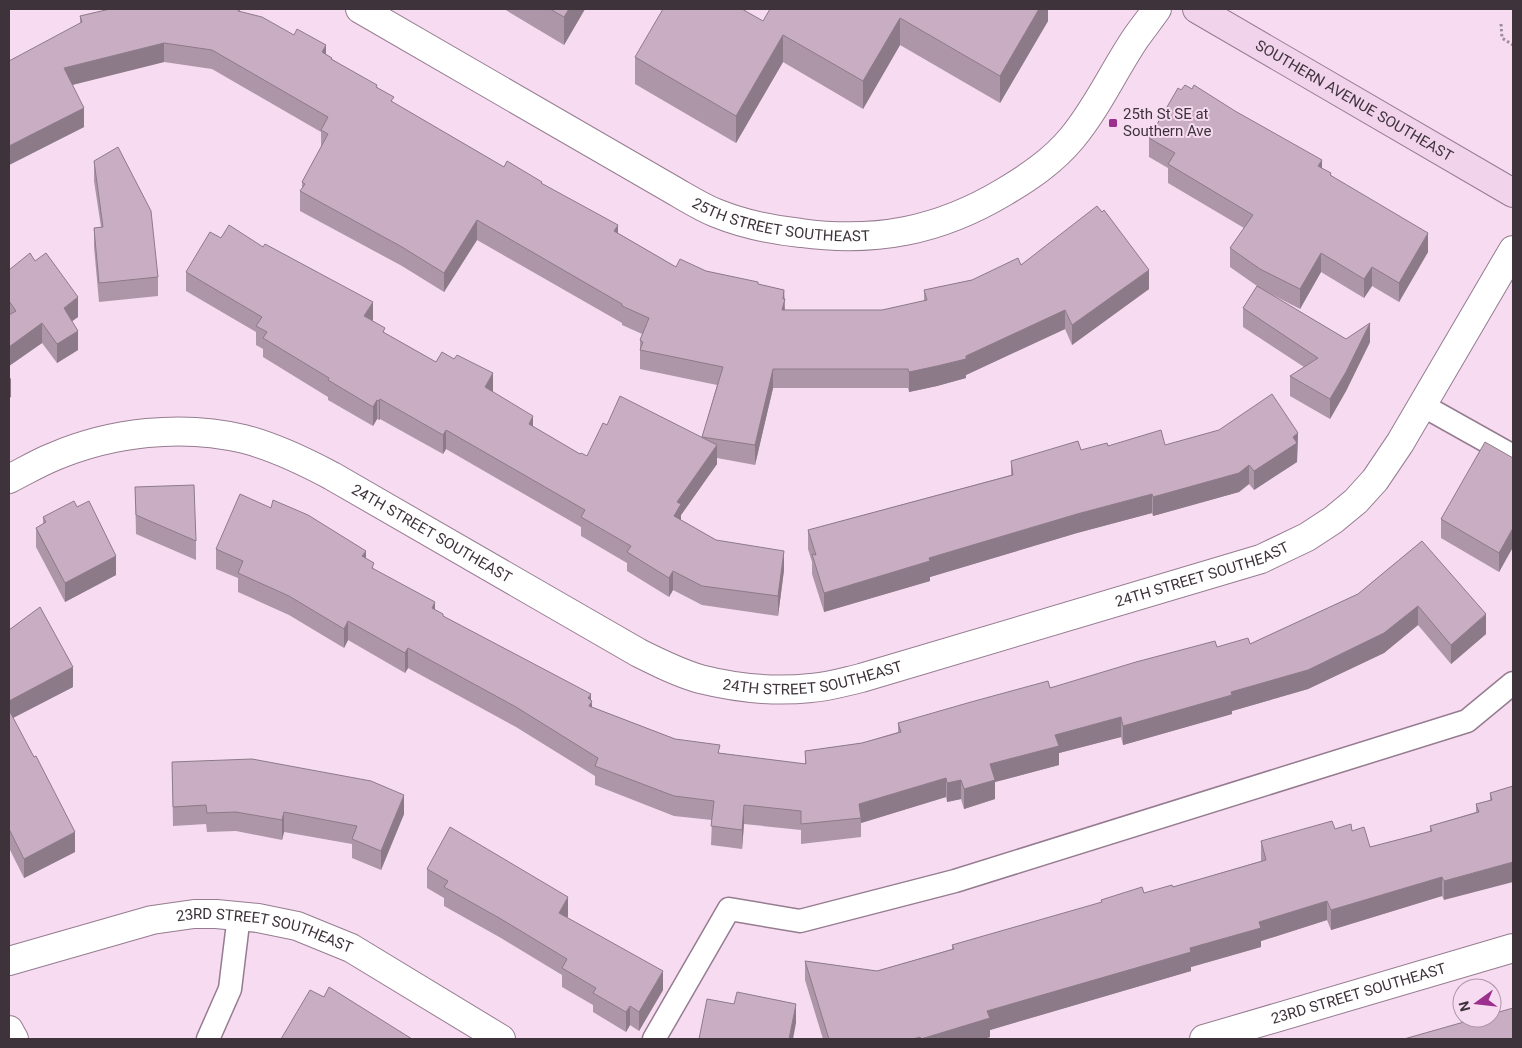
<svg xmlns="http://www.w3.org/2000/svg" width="1522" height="1048" font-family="Roboto,sans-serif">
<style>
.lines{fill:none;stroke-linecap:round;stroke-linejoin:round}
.service-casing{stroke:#957c90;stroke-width:25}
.minor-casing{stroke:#957c90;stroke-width:30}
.secondary-casing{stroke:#957c90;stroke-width:30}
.path{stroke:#9f8c9b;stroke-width:3;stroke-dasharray:2.5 2.5;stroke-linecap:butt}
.service{stroke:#fff;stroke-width:22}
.minor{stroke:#fff;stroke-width:28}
.secondary{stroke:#f1d3ec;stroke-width:28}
.wall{fill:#ad96a8}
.shaded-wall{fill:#8d7a88}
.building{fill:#c9aec3;stroke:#8d7a88}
.poi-dot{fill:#9d2f8e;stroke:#f7dcf1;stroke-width:2}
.labels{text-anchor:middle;stroke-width:4;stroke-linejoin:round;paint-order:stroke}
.street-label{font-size:15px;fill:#3e333b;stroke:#f7dcf1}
.poi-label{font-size:15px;fill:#3e333b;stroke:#f7dcf1;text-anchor:start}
</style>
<rect width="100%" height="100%" fill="#f7dcf1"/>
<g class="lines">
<defs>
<g id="service">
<polyline points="1422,405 1513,456"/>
<polyline points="208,1039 230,989 239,915"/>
<polyline points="654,1039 729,909 800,921 955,881 1467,721 1513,683"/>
</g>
<g id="minor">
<path id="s1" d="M360,9L673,190C687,198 701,207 716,213C743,224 772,230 801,233C875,243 939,231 1004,192C1029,177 1053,161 1072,138C1097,108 1113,72 1135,39C1142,29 1150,19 1157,9"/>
<path id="s2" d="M9,479C23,472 38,463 53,457C111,432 182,424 244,439C275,447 304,461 332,476L639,653C659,663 679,673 700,679C736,688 775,692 811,688C828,687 844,682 861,678L1261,559L1307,537L1333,520L1356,501L1375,480L1400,443L1513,250"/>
<path id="s3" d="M9,961L152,920L194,914H216L258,918L297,926L351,948L501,1039"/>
<polyline points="9,1030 14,1039"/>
<path id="s4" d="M1204,1039L1513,948"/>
</g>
<g id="secondary">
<path id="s5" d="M1197,9L1513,193"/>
</g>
</defs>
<!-- service casing -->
<use href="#service" class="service-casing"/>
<!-- minor casing -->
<use href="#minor" class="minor-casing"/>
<!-- secondary casing -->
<use href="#secondary" class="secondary-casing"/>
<!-- path -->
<polyline class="path" points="1501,24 1502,38 1513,45"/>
<!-- service -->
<use href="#service" class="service"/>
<!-- minor -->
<use href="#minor" class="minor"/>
<!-- secondary -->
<use href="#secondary" class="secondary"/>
</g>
<!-- wall -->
<g class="wall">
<polygon points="240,9 240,12 326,54 332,59 377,87 394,103 504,167 542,184 618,233 676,267 706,271 784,290 785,310 882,310 924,301 924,290 972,280 1021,265 1149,289 1072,345 1065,329 966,375 966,378 937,386 909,392 908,388 773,388 755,465 717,458 717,464 681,515 681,520 716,540 784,570 778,616 702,605 673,590 669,597 627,571 627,563 581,536 581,527 446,449 443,454 380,419 379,420 377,419 373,426 328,400 328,397 263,357 263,349 256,345 256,332 186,291 186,272 373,321 385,333 436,362 493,392 533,427 580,454 587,456 607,425 702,437 717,385 640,369 640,340 642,334 622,325 622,323 477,240 444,292 402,266 300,211 300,191 302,189 302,182 321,147 321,132 212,69 164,62 72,85 84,127 9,165 80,23 80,16"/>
<polygon points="504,9 585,9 564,45"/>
<polygon points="1048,9 1048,21 1000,103 900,45 863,109 783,62 736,143 635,84 635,57 763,21"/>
<polygon points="1149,138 1322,168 1428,252 1399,302 1372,286 1364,298 1321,272 1300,309 1265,291 1346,339 1370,342 1346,391 1330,419 1290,396 1290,376 1304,367 1243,327 1243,308 1257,286 1230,267 1230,248 1244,228 1168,183 1168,168 1149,157"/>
<polygon points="94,161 158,277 158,296 99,302 94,247 94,228 101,227 94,181"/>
<polygon points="35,261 78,317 72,321 78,350 57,363 42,343 9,366 9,270"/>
<polygon points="1298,433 1297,462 1254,490 1249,484 1239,492 1153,516 1152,513 1077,533 930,577 930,581 824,612 812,574 812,562 808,549 808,530 1011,475 1011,461 1108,446 1165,445"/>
<polygon points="1513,458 1513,547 1499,572 1441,538 1441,519"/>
<polygon points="135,487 196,541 196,560 136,534"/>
<polygon points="77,507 116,575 65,602 36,547 36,528 43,524 43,517"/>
<polygon points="1422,541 1486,634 1451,664 1418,625 1384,653 1308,689 1232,711 1232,714 1123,745 1121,737 1059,753 1059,765 995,782 995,799 964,809 961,799 947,802 946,797 861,823 861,837 801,844 801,830 744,824 742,849 711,845 712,820 674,816 595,785 595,776 516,727 408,668 405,673 348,640 344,648 289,615 238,592 238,578 216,569 216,549 366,558 374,569 435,610 443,616 591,700 592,707 675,739 720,753 805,764 805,751 862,743 898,732 898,723 1050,688 1217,647 1250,644 1358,594"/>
<polygon points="9,630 73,687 13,718 75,852 24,878 9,848"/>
<polygon points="172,762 404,814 381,870 352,858 352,844 284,832 282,840 236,831 207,832 206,824 173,826"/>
<polygon points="1513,786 1444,900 1442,896 1331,930 1327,920 1261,941 1261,947 1191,967 1191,971 990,1030 990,1037 984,1039 823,1039 805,980 805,961 877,971 952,949 952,945 1101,903 1101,900 1144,893 1173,887 1261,861 1261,841 1335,829 1352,831 1370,847 1430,831 1430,826 1476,812 1476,804 1490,800 1490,793"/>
<polygon points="427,869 568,916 567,918 663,990 639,1031 630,1025 626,1032 593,1012 593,1005 562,987 562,975 501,938 444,906 444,898 427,888"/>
</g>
<!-- shaded-wall -->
<g class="shaded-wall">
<polygon points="569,9 585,9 564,45 564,17"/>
<polygon points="1039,9 1048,9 1048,21 1000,103 1000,76"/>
<polygon points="900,18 900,45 863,109 863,81"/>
<polygon points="783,35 783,62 736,143 736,116"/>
<polygon points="164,43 164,62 64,87 64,68"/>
<polygon points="326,45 326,65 322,52"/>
<polygon points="84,108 84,127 9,165 9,146"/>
<polygon points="1322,160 1322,179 1318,166"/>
<polygon points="477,220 477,240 444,292 444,273"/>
<polygon points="618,225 618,244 614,231"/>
<polygon points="1428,233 1428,252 1399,302 1399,283"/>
<polygon points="1321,253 1321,272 1300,309 1300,289"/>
<polygon points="1372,267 1372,286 1364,298 1364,279"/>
<polygon points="1149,270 1149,289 1072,345 1072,325"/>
<polygon points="784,290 785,318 782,329 783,299"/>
<polygon points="78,297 78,317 64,327 64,308"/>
<polygon points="373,302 373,321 364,316"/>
<polygon points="1065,310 1065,329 966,375 966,378 937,386 909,392 909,372 966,356"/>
<polygon points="42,323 42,343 9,366 9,347"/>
<polygon points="1370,323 1370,342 1346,391 1330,419 1330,399"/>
<polygon points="78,331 78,350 57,363 57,344"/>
<polygon points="773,369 773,388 755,465 755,445"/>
<polygon points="493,373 493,393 485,387"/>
<polygon points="11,378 11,397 9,398 9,379"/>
<polygon points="380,399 380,419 379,420 379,401"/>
<polygon points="377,400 377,419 373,426 373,407"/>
<polygon points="533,416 533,436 529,424"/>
<polygon points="446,430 446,449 443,454 443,435"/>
<polygon points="1298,433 1297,462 1254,490 1254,471"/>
<polygon points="717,445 717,464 681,515 681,524 674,516 677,502"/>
<polygon points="1249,465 1249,484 1239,492 1153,516 1153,497"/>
<polygon points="1152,494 1152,513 1077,533 930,577 930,581 824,612 824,593 929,558 1077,514"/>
<polygon points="1513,528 1513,547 1499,572 1499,553"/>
<polygon points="366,551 366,570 362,556"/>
<polygon points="784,551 784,570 778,616 778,596"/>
<polygon points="116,556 116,575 65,602 65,583"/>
<polygon points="673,571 673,590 669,597 669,578"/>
<polygon points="435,602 435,621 432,608"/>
<polygon points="1418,606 1418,625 1384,653 1308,689 1232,711 1232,714 1123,745 1123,726 1231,692"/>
<polygon points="1486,614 1486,634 1451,664 1451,645"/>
<polygon points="348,621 348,640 344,648 344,629"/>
<polygon points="408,648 408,668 405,673 405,653"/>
<polygon points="73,667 73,687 9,720 9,701"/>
<polygon points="591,694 591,704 592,701 592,720 588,698"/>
<polygon points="1121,717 1121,737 1059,753 1059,765 995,782 995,799 964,809 964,789 990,764 1055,735"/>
<polygon points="946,778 946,797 861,823 859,804"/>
<polygon points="961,780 961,799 947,802 947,783"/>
<polygon points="404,795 404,814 381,870 381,851"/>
<polygon points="744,805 744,824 742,849 742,830"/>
<polygon points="284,812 284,832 282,840 282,820"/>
<polygon points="75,832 75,852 24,878 24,859"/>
<polygon points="1513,862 1513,882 1444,900 1444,881"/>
<polygon points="1442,877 1442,896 1331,930 1331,910"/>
<polygon points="568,897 568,916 559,932 559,913"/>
<polygon points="1327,901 1327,920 1261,941 1261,947 1191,967 1191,971 990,1030 990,1037 984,1039 921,1039 987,1011 1190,948 1259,922"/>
<polygon points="663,971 663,990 639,1031 639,1012"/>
<polygon points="796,1004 796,1023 793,1039 789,1039"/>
<polygon points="630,1006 630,1025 626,1032 626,1012"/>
</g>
<!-- building -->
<g class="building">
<polygon points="110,9 239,9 238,11 262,17 294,35 297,29 326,45 322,52 332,58 331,59 377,85 376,87 394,97 391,101 504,167 507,161 542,182 541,183 618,225 614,231 676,267 680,259 706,271 758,282 758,284 784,290 783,299 785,299 782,310 882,310 927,300 924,290 972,280 1018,258 1021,265 1097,206 1102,212 1104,210 1149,270 1072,325 1065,310 966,356 966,359 937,366 909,372 908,369 773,369 755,445 702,437 723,367 640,350 643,342 640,340 649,318 622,306 622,304 477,220 444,273 402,247 300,191 305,184 302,182 328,134 321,130 328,117 212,50 164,43 64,68 84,108 9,146 9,61 82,22 80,16"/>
<polygon points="550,9 569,9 564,17"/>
<polygon points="663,9 742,9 763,21 770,9 1039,9 1000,76 900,18 863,81 783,35 736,116 635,57"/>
<polygon points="1185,85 1192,89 1194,85 1235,111 1322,160 1318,166 1331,173 1330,175 1428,233 1399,283 1372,267 1364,279 1321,253 1300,289 1260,269 1230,248 1253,215 1168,164 1175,153 1149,138 1178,88 1181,90"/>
<polygon points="118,147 151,211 158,277 99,283 94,228 103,227 94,161"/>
<polygon points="229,225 263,247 265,244 373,302 364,316 385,328 383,332 436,362 442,352 454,359 457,355 493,373 485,387 533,416 529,424 580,454 581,453 587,456 603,423 607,425 620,396 717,445 677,502 681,504 674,516 716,540 784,551 778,596 702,586 673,571 669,578 627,552 631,546 581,517 585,510 446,430 443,435 380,399 379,401 377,400 373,407 328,380 329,378 263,338 267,332 256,326 262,317 186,272 210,232 221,238"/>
<polygon points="30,253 35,261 46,253 78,297 64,308 78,331 57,344 42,323 9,347 9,315 16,311 9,301 9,279 10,278 9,276 9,270"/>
<polygon points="1257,286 1346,339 1370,323 1346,372 1330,399 1290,376 1318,358 1243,308"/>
<polygon points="1272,394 1298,433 1293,437 1297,443 1254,471 1249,465 1239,473 1153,497 1152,494 1077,514 929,558 930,561 824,593 812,554 816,555 808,530 1013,475 1011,461 1078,441 1081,450 1107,443 1108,446 1161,430 1165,445 1219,430"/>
<polygon points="1485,442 1513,458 1513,528 1499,553 1441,519"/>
<polygon points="194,485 196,541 136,515 135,487"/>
<polygon points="240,494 271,508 273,500 308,515 366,551 362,556 374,563 372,568 435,602 432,608 443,614 443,616 591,694 588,698 592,701 589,706 675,739 720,745 718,753 806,764 805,751 862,743 901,732 898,723 971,702 1048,681 1050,688 1136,662 1215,641 1217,647 1248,638 1250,644 1358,594 1422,541 1486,614 1451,645 1418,606 1384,633 1308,670 1231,692 1232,695 1123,726 1121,717 1055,735 1059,746 990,764 995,780 964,789 961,780 947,783 946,778 859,804 861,818 801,824 801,811 744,805 742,830 711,826 714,801 674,796 595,766 598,758 516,707 408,648 405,653 348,621 344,629 289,596 238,573 243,561 216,549"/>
<polygon points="74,501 77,507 89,501 116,556 65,583 36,528 46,522 43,517"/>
<polygon points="40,607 73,667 9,701 9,630"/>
<polygon points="9,710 34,757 36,756 75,832 24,859 9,829"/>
<polygon points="252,759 371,781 404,795 381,851 352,839 357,826 284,812 282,820 236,812 207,813 206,805 173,807 172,762"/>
<polygon points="1513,786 1513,862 1444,881 1442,877 1331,910 1327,901 1259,922 1261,928 1190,948 1191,952 987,1011 990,1018 921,1039 920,1037 913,1039 829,1039 805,961 877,971 954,949 952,945 1102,902 1101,900 1142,887 1144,893 1172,885 1173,887 1266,860 1261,841 1332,821 1335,829 1351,824 1352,831 1364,827 1370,847 1432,831 1430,826 1479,812 1476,804 1492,800 1490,793"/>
<polygon points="450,827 568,897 559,913 663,971 639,1012 630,1006 626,1012 593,993 596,988 562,968 567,959 501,919 444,887 448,881 427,869"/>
<polygon points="329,987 412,1039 281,1039 310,990 324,997"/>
<polygon points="737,992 796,1004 789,1039 699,1039 707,999 734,1004"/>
<polygon points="1513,1008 1513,1039 1404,1039 1478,1018 1492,1018 1492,1014"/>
</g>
<!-- markers -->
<rect class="poi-dot" x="1108" y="118" width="10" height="10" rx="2.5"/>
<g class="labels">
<!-- street labels -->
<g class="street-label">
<text dy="5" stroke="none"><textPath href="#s5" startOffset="182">SOUTHERN AVENUE SOUTHEAST</textPath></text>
<text dy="5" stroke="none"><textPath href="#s1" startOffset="476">25TH STREET SOUTHEAST</textPath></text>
<text dy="5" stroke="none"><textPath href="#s2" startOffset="455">24TH STREET SOUTHEAST</textPath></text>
<text dy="5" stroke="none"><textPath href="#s2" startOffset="1280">24TH STREET SOUTHEAST</textPath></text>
<text dy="5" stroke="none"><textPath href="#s2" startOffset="875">24TH STREET SOUTHEAST</textPath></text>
<text dy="5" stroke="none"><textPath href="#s3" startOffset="264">23RD STREET SOUTHEAST</textPath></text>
<text dy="5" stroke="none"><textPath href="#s4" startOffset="161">23RD STREET SOUTHEAST</textPath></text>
</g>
<!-- poi labels -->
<g class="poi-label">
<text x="1123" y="119">25th St SE at<tspan x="1123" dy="17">Southern Ave</tspan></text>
</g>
</g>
<!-- border -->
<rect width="1522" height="1048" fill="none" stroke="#3e333b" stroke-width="20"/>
<!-- north arrow -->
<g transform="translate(1477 1003) rotate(255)"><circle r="24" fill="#f7dcf1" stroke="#ad98a8"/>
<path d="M0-4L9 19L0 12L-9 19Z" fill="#9d2f8e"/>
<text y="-8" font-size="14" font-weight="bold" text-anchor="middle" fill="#3e333b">N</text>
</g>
</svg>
